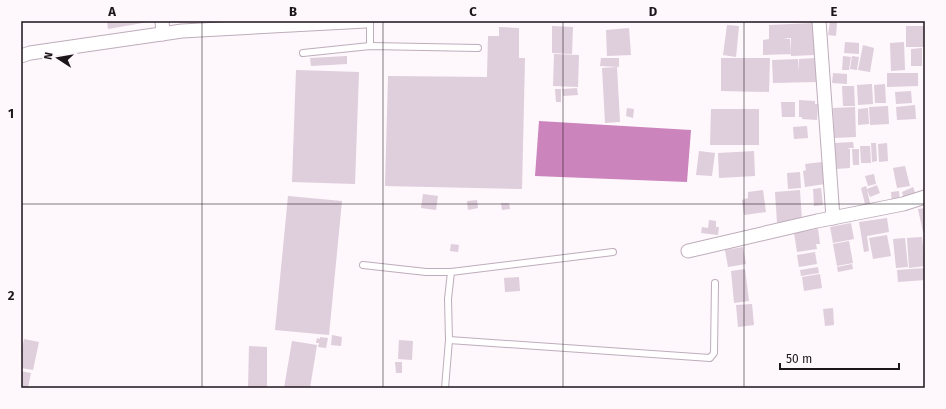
<svg xmlns="http://www.w3.org/2000/svg" width="946" height="409" font-family="'Fira Sans',sans-serif">
<style>
.water{fill:#cc84bd}
.building{fill:#dfcedb}
.lines{fill:none;stroke-linecap:round;stroke-linejoin:round}
.lane-casing{stroke:#beadba;stroke-width:8}
.street-casing{stroke:#beadba;stroke-width:15}
.lane{stroke:#fff;stroke-width:6}
.street{stroke:#fff;stroke-width:13}
.grid{fill:none;stroke:#1c151a;stroke-width:1;stroke-opacity:0.55}
.neatline{fill:none;stroke:#1c151a;stroke-width:1.5}
.grid-label{font-size:13px;text-anchor:middle;font-weight:bold;fill:#1c151a}
</style>
<rect width="100%" height="100%" fill="#fef7fc"/>
<!-- water -->
<polygon class="water" points="539,121 691,130 687,182 535,176"/>
<!-- building -->
<g class="building">
<polygon points="107,21 147,21 148,22 108,29"/>
<polygon points="830,21 837,22 836,36 828,35"/>
<polygon points="814,23 815,55 791,56 791,38 782,38 790,39 791,54 763,55 763,40 769,39 769,25"/>
<polygon points="727,25 739,26 736,57 723,55"/>
<polygon points="552,26 573,27 572,54 552,53"/>
<polygon points="906,26 925,26 924,47 906,47"/>
<polygon points="499,27 519,28 519,58 525,58 522,189 385,186 388,76 487,77 488,36 499,36"/>
<polygon points="629,28 631,55 607,56 606,30"/>
<polygon points="845,42 859,43 859,54 844,53"/>
<polygon points="904,42 905,70 891,71 890,43"/>
<polygon points="863,45 874,48 870,72 858,70"/>
<polygon points="922,48 922,66 911,66 911,49"/>
<polygon points="554,54 579,55 578,87 553,86"/>
<polygon points="347,56 347,64 311,66 310,58"/>
<polygon points="843,56 851,57 849,70 842,70"/>
<polygon points="852,56 859,57 857,70 850,69"/>
<polygon points="601,58 619,58 619,67 600,66"/>
<polygon points="721,58 770,58 769,92 721,91"/>
<polygon points="816,58 816,82 773,83 772,60 798,59 799,71 799,59"/>
<polygon points="617,67 620,122 605,123 602,68"/>
<polygon points="296,70 359,72 355,184 292,182"/>
<polygon points="833,73 847,74 847,84 832,83"/>
<polygon points="887,73 918,73 918,86 887,87"/>
<polygon points="872,84 873,104 858,105 857,85"/>
<polygon points="885,84 886,103 875,103 874,85"/>
<polygon points="842,86 854,86 855,106 843,106"/>
<polygon points="577,88 578,95 563,96 562,89"/>
<polygon points="555,89 561,89 561,102 556,102"/>
<polygon points="911,91 912,103 896,104 895,92"/>
<polygon points="799,100 815,101 815,104 818,104 817,120 802,119 802,117 799,117"/>
<polygon points="781,102 795,102 795,117 782,117"/>
<polygon points="915,105 916,119 897,120 896,107"/>
<polygon points="888,106 889,124 870,125 869,107"/>
<polygon points="855,107 856,137 834,138 833,108"/>
<polygon points="627,108 634,109 633,118 626,116"/>
<polygon points="868,108 869,124 858,125 858,109"/>
<polygon points="711,109 759,109 759,145 710,145"/>
<polygon points="807,126 808,138 794,139 793,127"/>
<polygon points="853,142 854,148 847,148 850,149 850,168 835,169 834,143"/>
<polygon points="871,143 876,143 877,161 872,162"/>
<polygon points="887,143 888,161 879,162 878,144"/>
<polygon points="860,146 870,146 871,163 861,163"/>
<polygon points="852,149 859,149 859,165 853,165"/>
<polygon points="699,151 715,153 712,176 696,175"/>
<polygon points="754,151 755,176 719,178 718,153"/>
<polygon points="822,162 825,184 805,187 803,171 806,170 805,164"/>
<polygon points="905,166 910,186 897,188 893,168"/>
<polygon points="800,172 801,188 788,189 787,173"/>
<polygon points="874,174 876,184 868,186 865,176"/>
<polygon points="877,185 880,193 870,197 867,190 870,203 865,204 861,188 866,186 867,189"/>
<polygon points="913,187 917,198 905,203 902,192"/>
<polygon points="821,188 823,205 814,206 813,189"/>
<polygon points="763,190 766,212 744,215 742,200 748,198 748,192"/>
<polygon points="800,190 802,221 777,223 775,192"/>
<polygon points="899,191 900,203 892,204 891,192"/>
<polygon points="423,194 438,196 436,210 421,208"/>
<polygon points="288,196 342,201 329,335 275,330"/>
<polygon points="477,200 478,208 468,210 467,201"/>
<polygon points="501,203 509,203 510,209 502,210"/>
<polygon points="925,208 925,232 923,232 918,209"/>
<polygon points="887,218 889,232 867,236 869,251 864,252 859,222"/>
<polygon points="709,220 716,221 716,227 719,227 718,235 701,233 702,227 708,228"/>
<polygon points="851,223 854,239 833,243 830,227"/>
<polygon points="818,229 820,244 816,244 817,249 797,252 794,233"/>
<polygon points="887,235 891,256 873,259 869,238"/>
<polygon points="922,237 925,266 909,268 907,238"/>
<polygon points="905,238 908,267 896,268 893,239"/>
<polygon points="849,241 853,263 837,266 833,244"/>
<polygon points="451,244 459,245 458,252 450,251"/>
<polygon points="743,247 746,264 728,267 725,250"/>
<polygon points="815,252 817,264 799,267 797,255"/>
<polygon points="852,264 853,269 838,272 837,267"/>
<polygon points="818,267 819,273 801,276 800,270"/>
<polygon points="925,268 925,280 898,282 897,270"/>
<polygon points="745,269 749,301 734,303 731,271"/>
<polygon points="820,274 822,288 804,291 802,277"/>
<polygon points="519,277 520,291 505,292 504,278"/>
<polygon points="752,304 754,325 738,327 736,305"/>
<polygon points="833,308 834,325 825,326 823,309"/>
<polygon points="332,335 342,337 341,346 331,345"/>
<polygon points="320,337 328,338 326,348 318,347 319,343 316,343 317,338 320,339"/>
<polygon points="24,339 39,342 33,370 21,368 21,354"/>
<polygon points="399,340 413,341 412,360 398,359"/>
<polygon points="292,341 317,345 310,388 284,388"/>
<polygon points="249,346 267,347 267,388 248,388"/>
<polygon points="395,362 402,362 402,373 396,373"/>
<polygon points="21,371 31,373 28,388 21,388"/>
</g>
<g class="lines">
<defs>
<g id="lane">
<polyline points="370,46 370,21"/>
<polyline points="303,53 370,46 478,48"/>
<polyline points="363,265 426,272 451,272 448,299 449,340 445,388"/>
<polyline points="451,272 613,252"/>
<polyline points="449,340 710,358 714,353 715,283"/>
</g>
<g id="street">
<polyline points="162,21 163,34"/>
<polyline points="819,21 833,218"/>
<polyline points="21,56 30,53 182,31 366,21"/>
<polyline points="688,251 817,221 903,204 925,197"/>
</g>
</defs>
<!-- lane casing -->
<use href="#lane" class="lane-casing"/>
<!-- street casing -->
<use href="#street" class="street-casing"/>
<!-- lane -->
<use href="#lane" class="lane"/>
<!-- street -->
<use href="#street" class="street"/>
</g>
<!-- grid -->
<path class="grid" d="M202,21V388M383,21V388M563,21V388M744,21V388M21,204H925"/>
<!-- border -->
<rect width="946" height="409" fill="none" stroke="#fef7fc" stroke-width="44"/>
<!-- north arrow -->
<g transform="translate(58 58) rotate(282)" stroke="#fef7fc" stroke-width="3" paint-order="stroke">
<path d="M0-3L7 15L0 10L-7 15Z" fill="#1c151a"/>
<text y="-6" font-size="11" font-weight="bold" text-anchor="middle" fill="#1c151a">N</text>
</g>
<!-- scale -->
<path d="M780 363v6h119v-6" fill="none" stroke="#1c151a" stroke-width="2"/>
<text x="786" y="363" font-size="12" fill="#1c151a" stroke="#fef7fc" stroke-width="3" paint-order="stroke">50 m</text>
<rect x="22" y="22" width="902" height="365" class="neatline"/>
<g class="grid-label">
<text x="112" y="16">A</text>
<text x="293" y="16">B</text>
<text x="473" y="16">C</text>
<text x="653" y="16">D</text>
<text x="834" y="16">E</text>
<text x="11" y="118">1</text>
<text x="11" y="300">2</text>
</g>
</svg>
